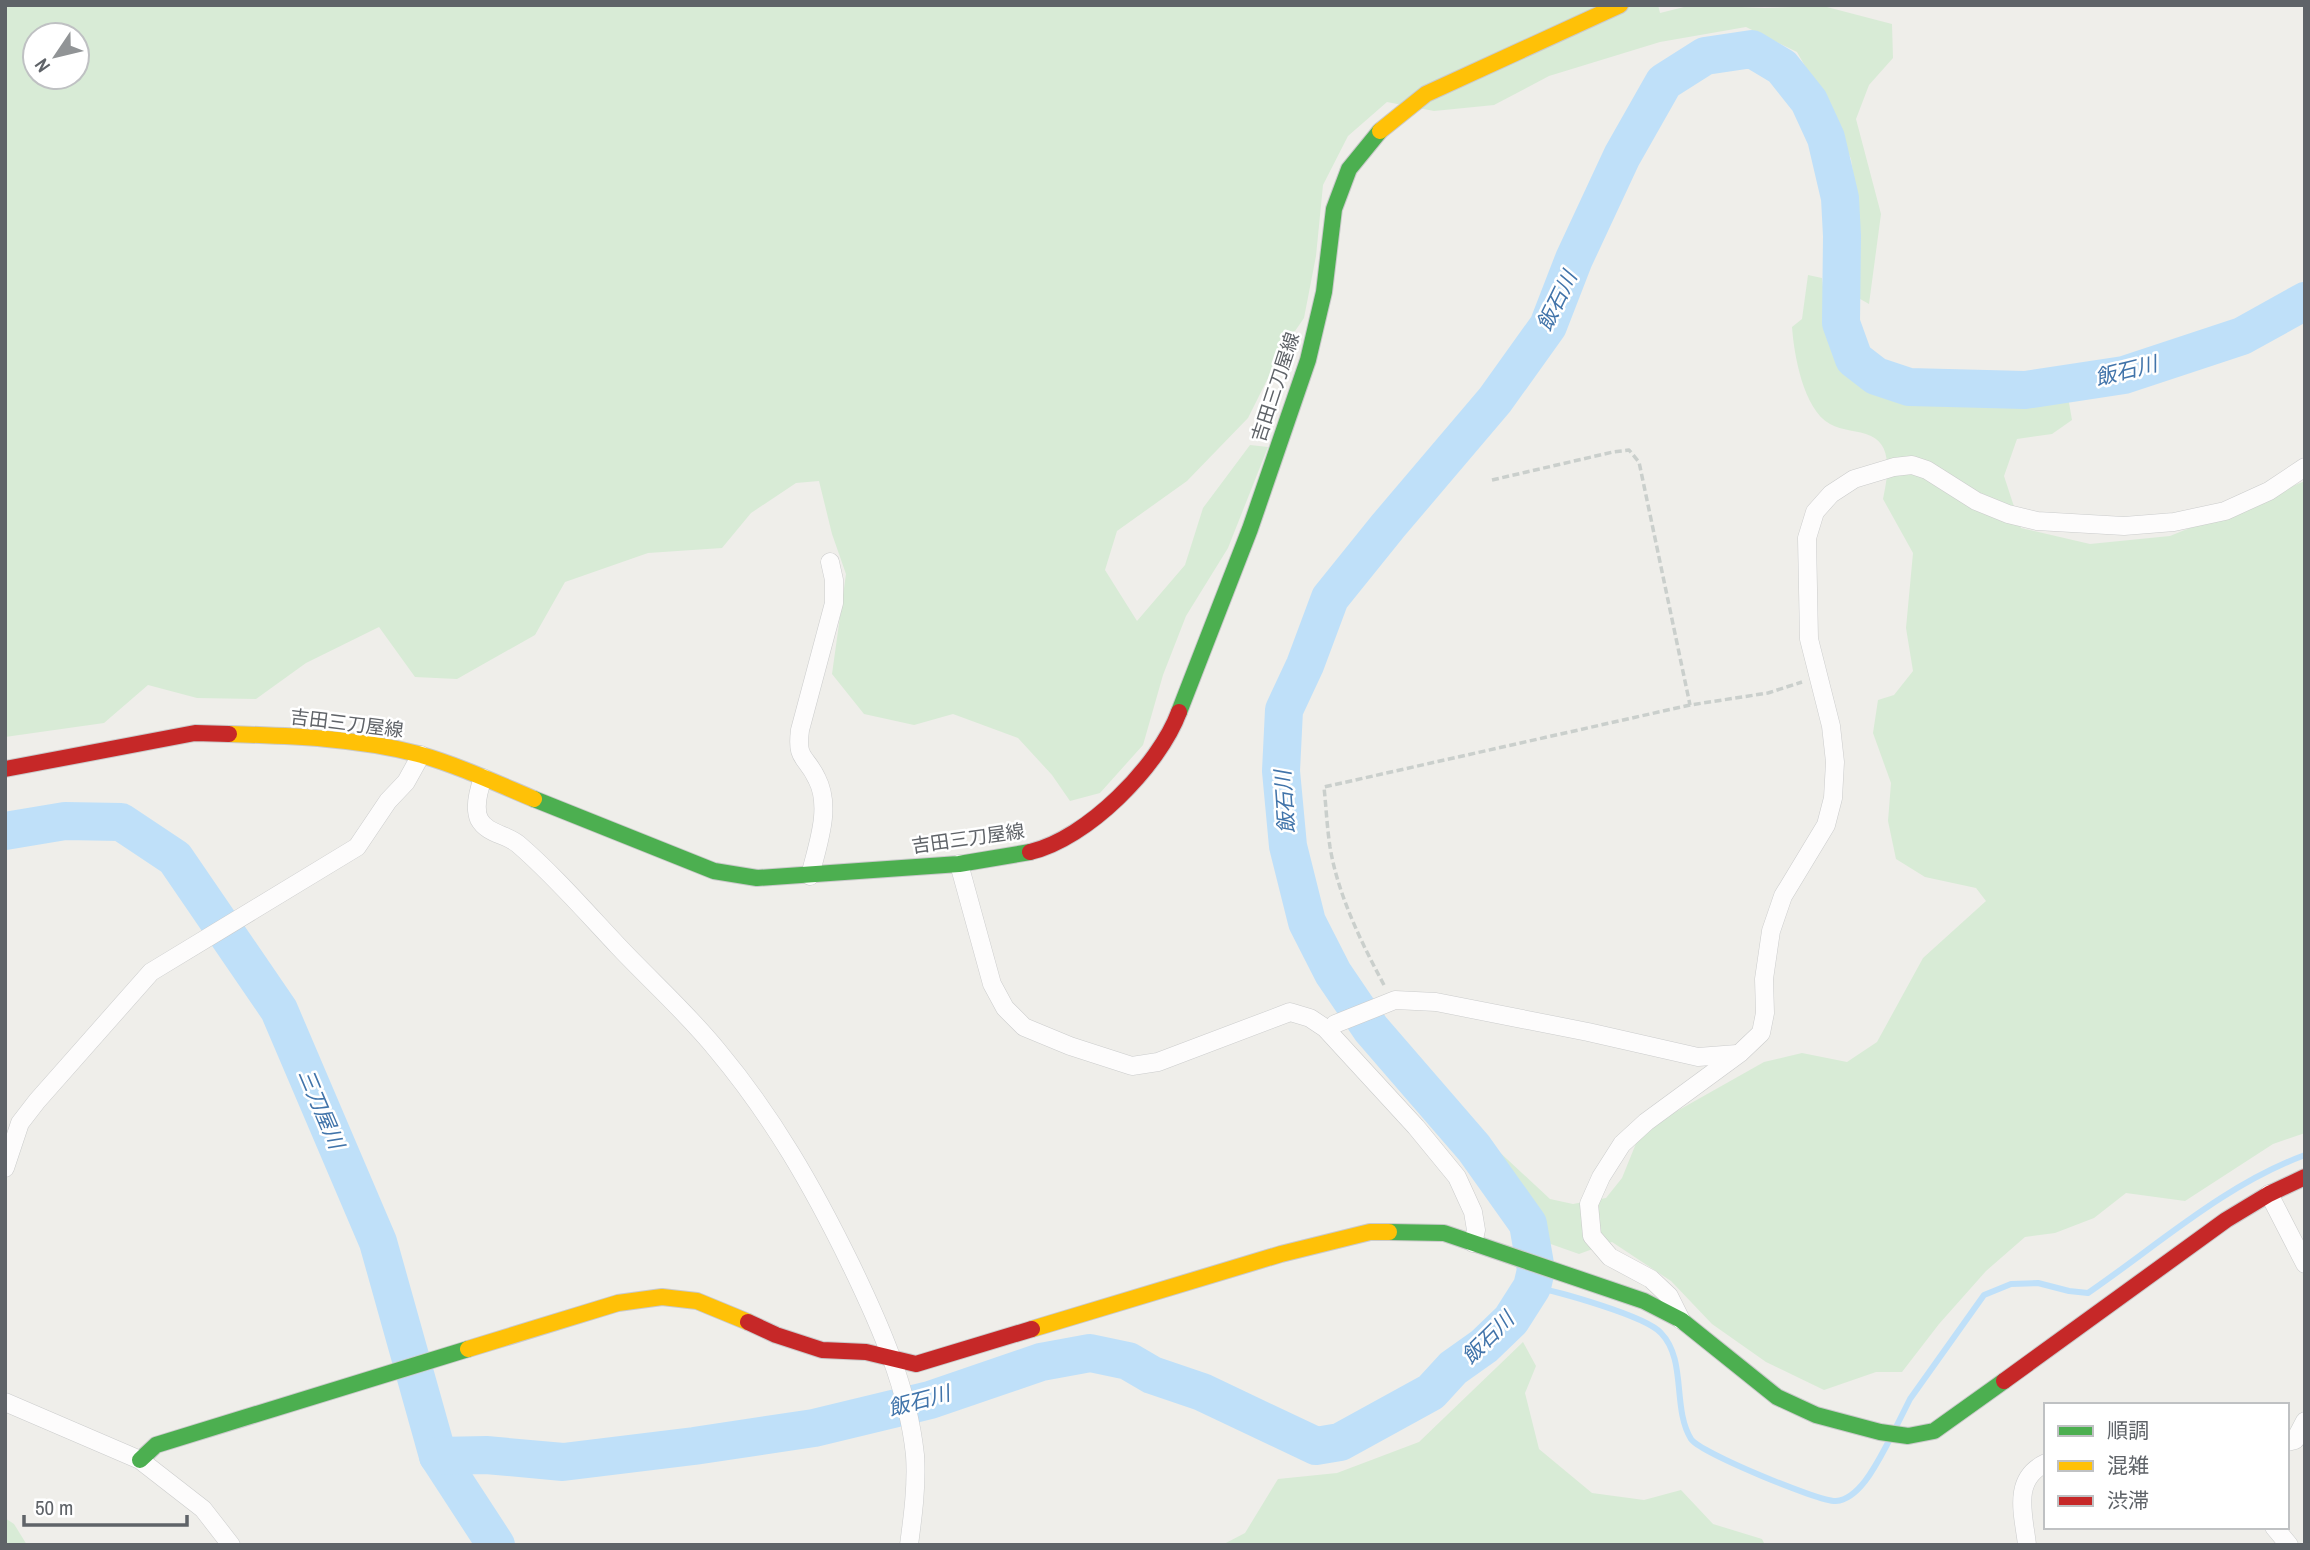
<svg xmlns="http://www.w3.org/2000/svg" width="2310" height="1550" font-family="'Archivo Narrow','Noto Sans JP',sans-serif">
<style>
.green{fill:#d8ebd6;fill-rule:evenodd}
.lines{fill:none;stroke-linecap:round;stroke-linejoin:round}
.stream{stroke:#bfe0f9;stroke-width:6}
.river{stroke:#bfe0f9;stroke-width:38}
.street-casing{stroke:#cbcccc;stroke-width:19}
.fast-casing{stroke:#cacacb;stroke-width:18}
.slow-casing{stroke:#cacacb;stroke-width:18}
.jam-casing{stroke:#cacacb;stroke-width:18}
.path{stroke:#cacfcc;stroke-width:3.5;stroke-dasharray:7 3.5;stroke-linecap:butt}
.street{stroke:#fdfcfc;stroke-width:18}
.fast{stroke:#4caf50;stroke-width:16}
.slow{stroke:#ffc107;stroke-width:16}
.jam{stroke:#c62828;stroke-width:16}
.labels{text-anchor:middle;stroke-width:5;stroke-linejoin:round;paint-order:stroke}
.street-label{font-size:19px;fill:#5f6368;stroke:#fff}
.water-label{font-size:21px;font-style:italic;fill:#4174aa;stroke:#fff}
</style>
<rect width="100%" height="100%" fill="#efeeea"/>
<!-- green -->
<g class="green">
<path d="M5,5H1658L1660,13L1692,5L1765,8L1823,6L1892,24L1893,58L1869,85L1856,119L1881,214L1869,304L1853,295L1852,267L1860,222L1851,159L1829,108L1797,52L1746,27L1660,42L1549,76L1494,105L1434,111L1387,102L1348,136L1323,185L1316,256L1304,318L1282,350L1248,418L1187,481L1117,531L1105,570L1137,621L1185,565L1203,508L1250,445L1268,447L1228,548L1186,616L1163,675L1143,745L1100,793L1070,801L1052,775L1018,738L953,714L914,725L864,714L832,674L846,574L832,534L819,481L796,483L751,513L722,548L648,553L565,582L535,635L457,679L415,677L379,627L306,663L256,699L197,698L148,685L104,723L5,737ZM35,35H77V77H35Z"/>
<path d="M1808,275L1822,278L1829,338L1846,373L1875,394L1932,400L2068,397L2072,420L2052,434L2017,439L2004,476L2021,528L2090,544L2170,536L2305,481V1133L2273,1144L2185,1201L2126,1193L2094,1218L2055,1233L2025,1237L1986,1271L1939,1324L1902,1372H1876L1824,1390L1766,1362L1712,1324L1671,1281L1612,1242L1579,1254L1545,1242L1516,1187L1488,1151L1493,1146L1550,1199L1573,1204L1606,1198L1622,1178L1637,1141L1670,1115L1764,1062L1802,1053L1847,1062L1877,1042L1923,958L1986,901L1976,888L1925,877L1896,859L1888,821L1891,783L1873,733L1878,700L1894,695L1913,671L1906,628L1913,553L1883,499C1887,480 1894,446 1871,436C1858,430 1842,431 1830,424C1803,409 1794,354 1792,327L1802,319Z"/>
<polygon points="1523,1342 1536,1366 1525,1393 1539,1449 1592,1493 1644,1500 1681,1490 1713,1524 1762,1539 1765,1545 1222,1545 1245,1533 1278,1479 1337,1473 1419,1442"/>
<polygon points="5,1518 14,1524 27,1545 5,1545"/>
</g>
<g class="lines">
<!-- stream -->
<g class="stream">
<path d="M1532,1287C1557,1291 1646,1316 1661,1333C1687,1360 1672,1408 1691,1439C1699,1452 1819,1502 1836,1501C1861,1499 1879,1459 1890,1439"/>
<path d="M1895,1429L1910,1399L1984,1295L2011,1284L2038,1283L2069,1291L2088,1293C2158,1245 2224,1185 2305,1155"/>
</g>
<!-- river -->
<g class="river">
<polyline points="5,831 65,821 121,822 175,858 279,1010 378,1242 438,1456 496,1545"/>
<polyline points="438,1456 486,1455 563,1462 694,1446 814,1428 930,1400 1041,1362 1090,1353 1128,1361 1152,1375 1202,1392 1316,1446 1340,1442 1431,1392 1453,1368 1484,1346 1511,1320 1532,1287 1536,1270 1528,1224 1474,1148 1371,1029 1333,973 1307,922 1288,846 1281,771 1284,710 1305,665 1330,598 1388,526 1495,400 1548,326 1574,259 1622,156 1664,82 1705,56 1752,49 1782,67 1809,101 1826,138 1840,198 1842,236 1841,323 1854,359 1876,376 1909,387 2025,390 2124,375 2242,336 2305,301"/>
</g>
<defs>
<g id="street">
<path d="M483,778C479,789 474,807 479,819C487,834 506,834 518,844C554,875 586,912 618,946C651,981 687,1013 717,1050C773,1117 813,1187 851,1265C880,1325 908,1388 915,1455C917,1485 913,1515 909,1545"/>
<polyline points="959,864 992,984 1005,1008 1024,1027 1070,1046 1132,1066 1158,1062 1290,1012 1310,1018 1325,1028 1416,1127 1457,1177 1473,1212 1476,1230 1473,1243"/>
<path d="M810,876C817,846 832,808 817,779C806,755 796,761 800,730L834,603V580L830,562"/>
<polyline points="1335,1024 1395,1000 1436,1002 1588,1032 1698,1057 1737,1054"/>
<polyline points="5,1168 20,1123 37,1101 151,972 357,847 388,801 406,782 421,755"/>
<polyline points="2269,1194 2305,1264"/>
<polyline points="1681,1320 1669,1296 1651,1279 1610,1257 1592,1236 1589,1204 1601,1177 1622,1144 1646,1122 1740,1053 1761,1033 1765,1013 1764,979 1771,931 1783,896 1826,825 1833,798 1835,762 1831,726 1809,639 1807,538 1815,512 1831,494 1854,479 1894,467 1912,465 1927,470 1976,501 2008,514 2037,521 2124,526 2174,522 2225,511 2269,491 2305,467"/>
<polyline points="5,1402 140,1460 203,1509 231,1545"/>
<polyline points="2287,1442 2295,1440 2305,1421"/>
<polyline points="2274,1527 2289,1545"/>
<path d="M2027,1545C2024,1516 2011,1479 2046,1463"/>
</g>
<g id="fast">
<polyline points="1179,712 1250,529 1308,360 1324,292 1334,209 1349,169 1380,131"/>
<polyline points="534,799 714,871 757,878 959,864 1030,852"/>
<polyline points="1389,1232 1444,1233 1644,1301 1681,1320 1777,1397 1816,1415 1880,1432 1908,1436 1934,1431 2004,1381"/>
<polyline points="140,1460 156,1445 468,1349"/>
</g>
<g id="slow">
<polyline points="1380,131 1426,94 1620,5"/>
<path d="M229,734C292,736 357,738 418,754C457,765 496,783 534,799"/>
<polyline points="1032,1329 1281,1254 1370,1232 1389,1232"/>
<polyline points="468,1349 618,1303 662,1297 697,1301 748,1322"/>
</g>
<g id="jam">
<polyline points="5,769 195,733 229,734"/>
<path d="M1030,852C1087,839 1159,766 1179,712"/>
<polyline points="748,1322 776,1335 822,1350 866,1352 916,1364 1032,1329"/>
<polyline points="2004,1381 2226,1220 2269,1194 2305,1177"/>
</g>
</defs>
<!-- street casing -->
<use href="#street" class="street-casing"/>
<!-- fast casing -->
<use href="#fast" class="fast-casing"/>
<!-- slow casing -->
<use href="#slow" class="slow-casing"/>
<!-- jam casing -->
<use href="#jam" class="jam-casing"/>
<!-- path -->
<g class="path">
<polyline points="1492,480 1613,452 1629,450 1639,462 1690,705"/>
<path d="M1384,985C1361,942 1338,895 1330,847C1327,827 1326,806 1324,787L1690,705L1768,693L1802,682"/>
</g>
<!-- street -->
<use href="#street" class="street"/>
<!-- fast -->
<use href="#fast" class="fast"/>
<!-- slow -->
<use href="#slow" class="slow"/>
<!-- jam -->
<use href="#jam" class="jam"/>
</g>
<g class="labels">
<!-- street labels -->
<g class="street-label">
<text transform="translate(1275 387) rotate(-72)" y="7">吉田三刀屋線</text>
<text transform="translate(347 723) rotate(7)" y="7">吉田三刀屋線</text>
<text transform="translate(968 838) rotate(-8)" y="7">吉田三刀屋線</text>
</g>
<!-- water labels -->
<g class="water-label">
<text transform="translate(1557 301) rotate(-64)" y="7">飯石川</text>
<text transform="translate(2126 371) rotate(-14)" y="7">飯石川</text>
<text transform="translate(1285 802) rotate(-94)" y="7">飯石川</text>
<text transform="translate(321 1109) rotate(67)" y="7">三刀屋川</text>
<text transform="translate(1488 1338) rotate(-45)" y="7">飯石川</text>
<text transform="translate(919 1401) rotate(-15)" y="7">飯石川</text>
</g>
</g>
<!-- border -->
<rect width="2310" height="1550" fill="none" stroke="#5f6368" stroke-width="14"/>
<!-- legend -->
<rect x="2044" y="1403" width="245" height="126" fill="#ffffff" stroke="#bfc1c3" stroke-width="2"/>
<rect x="2058" y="1426" width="35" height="10" fill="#4caf50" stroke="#bfc1c3" stroke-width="2"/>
<text x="2107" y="1438" font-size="21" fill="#5f6368">順調</text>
<rect x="2058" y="1461" width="35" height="10" fill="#ffc107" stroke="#bfc1c3" stroke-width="2"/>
<text x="2107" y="1473" font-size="21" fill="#5f6368">混雑</text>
<rect x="2058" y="1496" width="35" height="10" fill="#c62828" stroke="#bfc1c3" stroke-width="2"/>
<text x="2107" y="1508" font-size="21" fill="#5f6368">渋滞</text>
<!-- north arrow -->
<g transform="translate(56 56) rotate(235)"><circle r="33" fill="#ffffff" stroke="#bfc1c3" stroke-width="2"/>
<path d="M0-5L12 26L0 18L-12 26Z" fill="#919496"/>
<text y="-10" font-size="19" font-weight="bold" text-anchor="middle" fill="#5f6368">N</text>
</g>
<!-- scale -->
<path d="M24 1515v10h163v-10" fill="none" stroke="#5f6368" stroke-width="3.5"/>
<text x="35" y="1515" font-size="21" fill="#5f6368" stroke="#ffffff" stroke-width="5" paint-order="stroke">50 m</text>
</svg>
